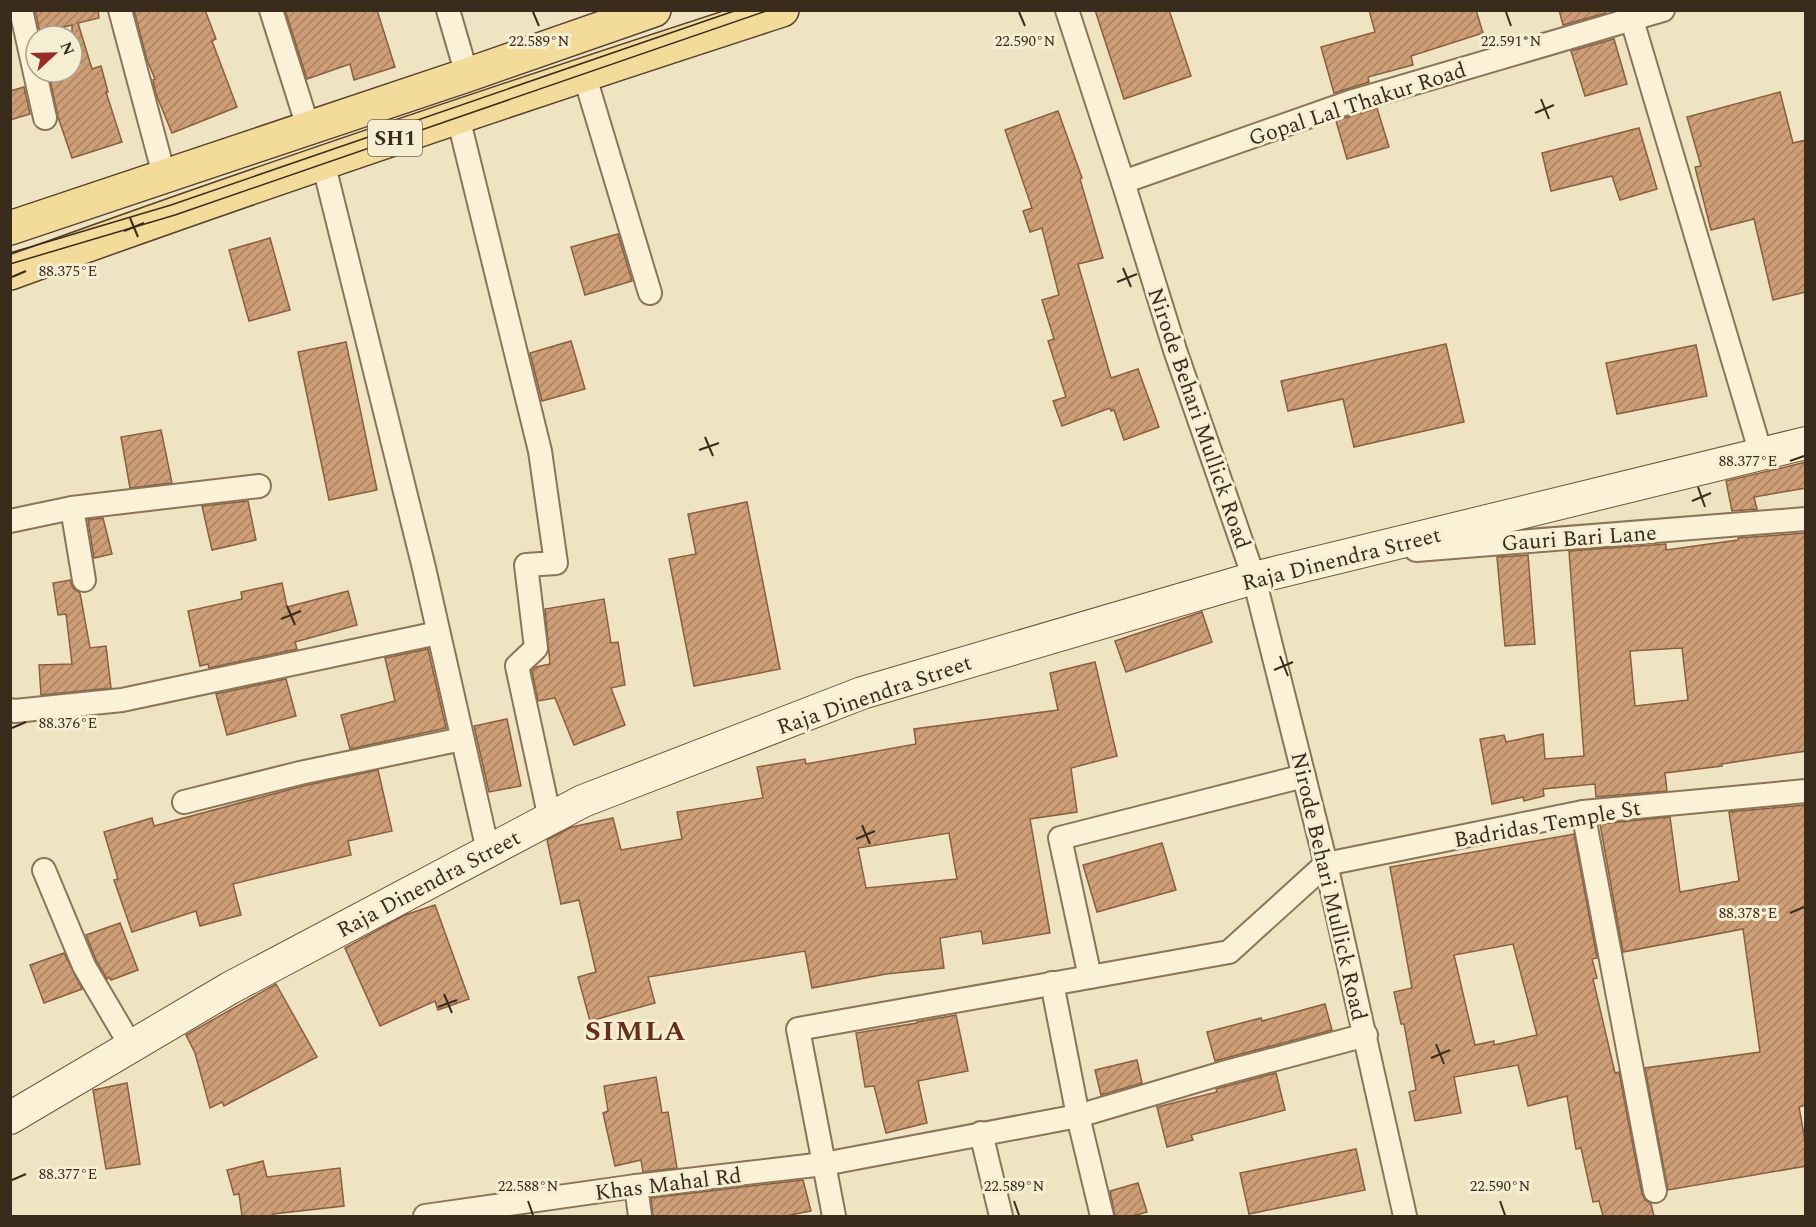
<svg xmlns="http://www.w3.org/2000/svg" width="1816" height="1227" font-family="Spectral,serif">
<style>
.building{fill:url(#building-hatch);stroke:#895f3e;stroke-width:1.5;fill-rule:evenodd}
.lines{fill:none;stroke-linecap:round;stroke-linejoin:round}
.minor-casing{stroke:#8a7559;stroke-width:26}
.secondary-casing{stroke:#6b563c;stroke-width:34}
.primary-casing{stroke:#57432d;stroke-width:36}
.minor{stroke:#faf1d6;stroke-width:22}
.secondary{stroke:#faf1d6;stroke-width:32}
.primary{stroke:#f3db99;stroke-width:33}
.tram{stroke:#392c1d;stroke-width:1.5}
.ticks{fill:none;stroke:#392c1d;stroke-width:2}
.labels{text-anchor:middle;stroke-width:6;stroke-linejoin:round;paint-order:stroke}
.shield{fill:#f6eed2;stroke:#726653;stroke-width:1.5}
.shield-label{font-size:21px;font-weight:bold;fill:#392c1d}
.street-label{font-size:22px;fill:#392c1d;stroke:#f6eed2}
.district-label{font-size:28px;font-weight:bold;letter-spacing:1.5px;fill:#672f1b;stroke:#f6eed2}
.ticks-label{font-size:15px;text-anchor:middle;fill:#392c1d;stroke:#f6eed2;stroke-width:6;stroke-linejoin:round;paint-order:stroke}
</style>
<defs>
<pattern id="building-hatch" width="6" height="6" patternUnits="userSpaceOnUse" patternTransform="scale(1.5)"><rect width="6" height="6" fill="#ce9f77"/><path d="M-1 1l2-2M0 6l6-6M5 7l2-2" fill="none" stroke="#a88261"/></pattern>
</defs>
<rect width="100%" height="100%" fill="#efe4c2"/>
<!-- building -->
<g class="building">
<polygon points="35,10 98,10 99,18 78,23 92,69 101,66 108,92 106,92 122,142 72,158 58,117 50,80 72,74 72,25 40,33"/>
<polygon points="134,10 205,10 216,39 212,41 237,107 172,133 156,94 153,80 155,79 147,60"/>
<polygon points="285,10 377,10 395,67 354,80 350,64 307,79"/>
<polygon points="1095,10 1169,10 1191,76 1124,99"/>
<polygon points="1369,10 1476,10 1483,33 1411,56 1413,65 1368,77 1369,82 1334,93 1321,47 1375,32"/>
<polygon points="1559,10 1605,10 1606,13 1563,25"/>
<polygon points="1614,39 1627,84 1585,96 1571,51"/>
<polygon points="24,87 30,114 10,120 10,91"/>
<polygon points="1780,92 1793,143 1806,140 1806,292 1773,300 1754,219 1711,230 1695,167 1701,166 1687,117"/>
<polygon points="1377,108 1389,147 1347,159 1336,121"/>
<polygon points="1058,111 1082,178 1080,179 1103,258 1078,264 1111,378 1138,369 1159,427 1124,440 1114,410 1111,411 1110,408 1062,426 1053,401 1066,397 1048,341 1054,339 1042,300 1059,295 1042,228 1030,232 1023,211 1032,208 1005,130"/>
<polygon points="1639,128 1657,189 1620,200 1612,176 1551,191 1542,153"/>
<polygon points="618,234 632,281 585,295 571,247"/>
<polygon points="270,238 290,310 249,321 229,250"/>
<polygon points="571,341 585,389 542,401 530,353"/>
<polygon points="346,342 377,490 329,500 298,352"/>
<polygon points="1446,344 1464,422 1354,447 1343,399 1288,411 1281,381"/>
<polygon points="1696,345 1707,396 1617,414 1606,363"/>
<polygon points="161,430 172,483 130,488 121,437"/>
<polygon points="1806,462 1806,488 1754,497 1757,509 1732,511 1726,481"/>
<polygon points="248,501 256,540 212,550 202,506"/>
<polygon points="747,502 780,669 694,686 669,559 696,554 688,514"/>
<polygon points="103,518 112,554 94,558 88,520"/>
<path d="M1806,533V751L1722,764V766L1665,773L1667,791L1596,797L1595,784L1543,789L1544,796L1524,801L1523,797L1492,804L1480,739L1504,735L1506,742L1543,734L1545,759L1584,756L1569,551L1666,544V550L1738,540V538ZM1682,648L1688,700L1635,706L1630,651Z"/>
<polygon points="1528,555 1535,644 1505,646 1497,557"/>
<polygon points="70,580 73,588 80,593 90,648 106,646 111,688 41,695 39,665 72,664 66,614 58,615 53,583"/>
<polygon points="282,583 287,607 348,591 357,625 295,642 297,649 209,668 208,664 200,666 188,611 242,599 241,592"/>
<polygon points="604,599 611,643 618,642 625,685 611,688 625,725 574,745 555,698 538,701 532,671 536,667 550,664 545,609"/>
<polygon points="1202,612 1212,642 1126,672 1115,641"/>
<polygon points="428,649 446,728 350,749 341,715 395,701 385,658"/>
<path d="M1095,662L1117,756L1071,768L1077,812L1030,819L1050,933L983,944L981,931L940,938L944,968L886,974L812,988L805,951L648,977L655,1003L590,1021L578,977L596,972L579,900L561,904L547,840L572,827L613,818L621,850L682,839L677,812L763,798L757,767L805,759L806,764L916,744L914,729L1058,710L1050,673ZM949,833L957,879L866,888L858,848Z"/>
<polygon points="286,679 296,716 227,735 216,694"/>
<polygon points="507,719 521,786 489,792 474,726"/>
<polygon points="378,770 392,831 348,841 351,855 233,884 241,915 200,926 196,911 132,932 114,880 118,879 104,832 152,818 154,826 303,786"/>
<polygon points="1806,805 1806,1105 1799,1107 1806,1146 1806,1166 1668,1190 1645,1068 1760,1052 1743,929 1623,952 1600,824 1670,817 1680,892 1739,881 1729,812"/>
<path d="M1574,834L1597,958L1592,959L1597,978L1593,979L1615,1073L1619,1072L1642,1194L1645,1200L1651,1204L1654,1216H1603L1599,1201L1593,1202L1581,1148L1576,1149L1567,1096L1528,1106L1518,1065L1454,1077L1461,1113L1415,1121L1409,1092L1416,1090L1404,1024H1401L1394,992L1412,988L1390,867ZM1513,944L1537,1035L1494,1045V1041L1475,1045L1454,955Z"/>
<polygon points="1162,843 1176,890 1097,912 1083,865"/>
<polygon points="435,905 469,999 438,1010 435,1001 380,1026 345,948 405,915"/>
<polygon points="120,923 138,970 111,980 109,977 107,979 96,960 86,935"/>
<polygon points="64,953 82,989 44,1003 30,965"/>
<polygon points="276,984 317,1057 224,1106 222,1102 210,1108 195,1053 186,1035"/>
<polygon points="1325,1004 1332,1030 1215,1061 1207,1032 1261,1018 1262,1021"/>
<polygon points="956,1015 968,1071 918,1081 927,1123 886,1133 874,1086 865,1087 856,1033 917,1023 917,1022"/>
<polygon points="1137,1060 1142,1083 1101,1095 1095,1070"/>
<polygon points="1276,1073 1285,1110 1191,1135 1193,1140 1167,1147 1157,1107 1217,1092 1216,1089"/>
<polygon points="656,1077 662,1113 668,1112 677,1168 643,1172 641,1160 615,1166 603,1113 608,1111 604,1086"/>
<polygon points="127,1083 140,1164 106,1169 93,1090"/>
<polygon points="1356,1149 1365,1190 1249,1214 1240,1173"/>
<polygon points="263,1161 267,1177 340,1168 344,1206 273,1214 273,1216 242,1216 239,1194 234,1195 227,1170"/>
<polygon points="803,1180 811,1211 786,1216 653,1216 651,1198"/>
<polygon points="1138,1183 1147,1212 1133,1216 1115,1216 1110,1191"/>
</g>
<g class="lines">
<defs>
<g id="minor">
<polyline points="21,10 45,118"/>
<polyline points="120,10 164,175"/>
<polyline points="271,10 308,127"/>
<polyline points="448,10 467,75"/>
<polyline points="1067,10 1123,182 1175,350 1254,578 1326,864 1405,1216"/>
<polyline points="1629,10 1761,454"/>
<polyline points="584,74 650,293"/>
<polyline points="458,117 540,451 556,563 526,565 536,648 517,666 550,819"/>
<polyline points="323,162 424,568 488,851"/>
<polyline points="1123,182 1350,102 1663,10"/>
<polyline points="72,508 84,580"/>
<polyline points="10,521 72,508 259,486"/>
<polyline points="1416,550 1806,519"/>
<polyline points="10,710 15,711 122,700 438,633"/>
<polyline points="1304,776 1060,838 1090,977 798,1029 824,1164 1078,1116 1223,1073 1366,1035"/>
<polyline points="184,802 300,773 462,739"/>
<polyline points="1583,812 1655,1191"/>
<polyline points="44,870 84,966 131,1046"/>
<polyline points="1090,977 1229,952 1326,864 1583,812 1806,791"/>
<polyline points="1052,983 1078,1116 1102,1216"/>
<polyline points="981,1133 1001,1216"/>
<polyline points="636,1186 640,1216"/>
<polyline points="425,1216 636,1186 824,1164 834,1216"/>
</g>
<polyline id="secondary" points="10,1118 230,988 583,801 862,693 1254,578 1806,443"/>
<g id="primary">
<polyline points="10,228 467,75 654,10"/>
<path d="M10,273C266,180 523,94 782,10"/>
</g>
</defs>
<!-- minor casing -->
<use href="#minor" class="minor-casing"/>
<!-- secondary casing -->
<use href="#secondary" class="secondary-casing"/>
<!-- primary casing -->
<use href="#primary" class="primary-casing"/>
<!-- minor -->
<use href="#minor" class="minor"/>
<!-- secondary -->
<use href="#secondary" class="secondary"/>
<!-- primary -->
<use href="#primary" class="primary"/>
<!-- tram -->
<g class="tram">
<polyline points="10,253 171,205 737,10"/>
<polyline points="10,264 175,215 769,10"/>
</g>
</g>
<!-- ticks -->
<path class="ticks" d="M533,12L539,26M1019,12L1025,26M1506,12L1511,26M1541,99L1549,119M1535,113L1554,105M130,218L138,237M124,231L144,223M1123,268L1131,287M12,277L26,271M1117,282L1137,274M705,437L713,456M699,450L719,443M1790,461L1804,456M1698,487L1705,507M1692,501L1711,493M287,606L295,625M281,619L301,611M1280,656L1288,676M1274,670L1293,662M12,728L26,722M862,825L870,844M856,839L875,831M1790,913L1804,907M444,994L452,1013M438,1007L457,1000M1436,1044L1444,1064M1431,1058L1450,1050M12,1180L26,1174M528,1201L533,1215M1014,1201L1019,1215M1500,1201L1505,1215"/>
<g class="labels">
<!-- shield labels -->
<rect class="shield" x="368" y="120" width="54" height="36" rx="4.5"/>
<g class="shield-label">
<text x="395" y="145">SH1</text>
</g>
<!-- street labels -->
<g class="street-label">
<text transform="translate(1357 103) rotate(-18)" y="8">Gopal Lal Thakur Road</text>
<text transform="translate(1200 418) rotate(71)" y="8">Nirode Behari Mullick Road</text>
<text transform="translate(1579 537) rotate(-4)" y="8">Gauri Bari Lane</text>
<text transform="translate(1341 558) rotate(-14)" y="8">Raja Dinendra Street</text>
<text transform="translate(874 694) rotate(-19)" y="8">Raja Dinendra Street</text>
<text transform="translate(1547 823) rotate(-10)" y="8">Badridas Temple St</text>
<text transform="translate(428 883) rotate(-28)" y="8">Raja Dinendra Street</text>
<text transform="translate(1330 886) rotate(77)" y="8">Nirode Behari Mullick Road</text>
<text transform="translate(668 1183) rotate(-7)" y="8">Khas Mahal Rd</text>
</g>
<!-- district labels -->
<g class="district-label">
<text x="636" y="1040">SIMLA</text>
</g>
</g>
<g class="ticks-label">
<text x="539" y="46">22.589°N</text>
<text x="1025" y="46">22.590°N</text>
<text x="1511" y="46">22.591°N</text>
<text x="68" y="276">88.375°E</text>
<text x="1748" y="466">88.377°E</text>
<text x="68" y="728">88.376°E</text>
<text x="1748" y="918">88.378°E</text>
<text x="68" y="1179">88.377°E</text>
<text x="528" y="1191">22.588°N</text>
<text x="1014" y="1191">22.589°N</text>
<text x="1500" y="1191">22.590°N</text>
</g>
<!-- border -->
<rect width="1816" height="1227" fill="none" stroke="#392c1d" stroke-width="24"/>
<!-- north arrow -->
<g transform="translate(54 54) rotate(68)"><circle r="28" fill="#f6eed2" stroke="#aaa08a" stroke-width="1.5"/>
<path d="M0-4.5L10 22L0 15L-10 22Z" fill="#9a2c27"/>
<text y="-9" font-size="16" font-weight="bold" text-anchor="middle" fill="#392c1d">N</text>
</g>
</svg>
